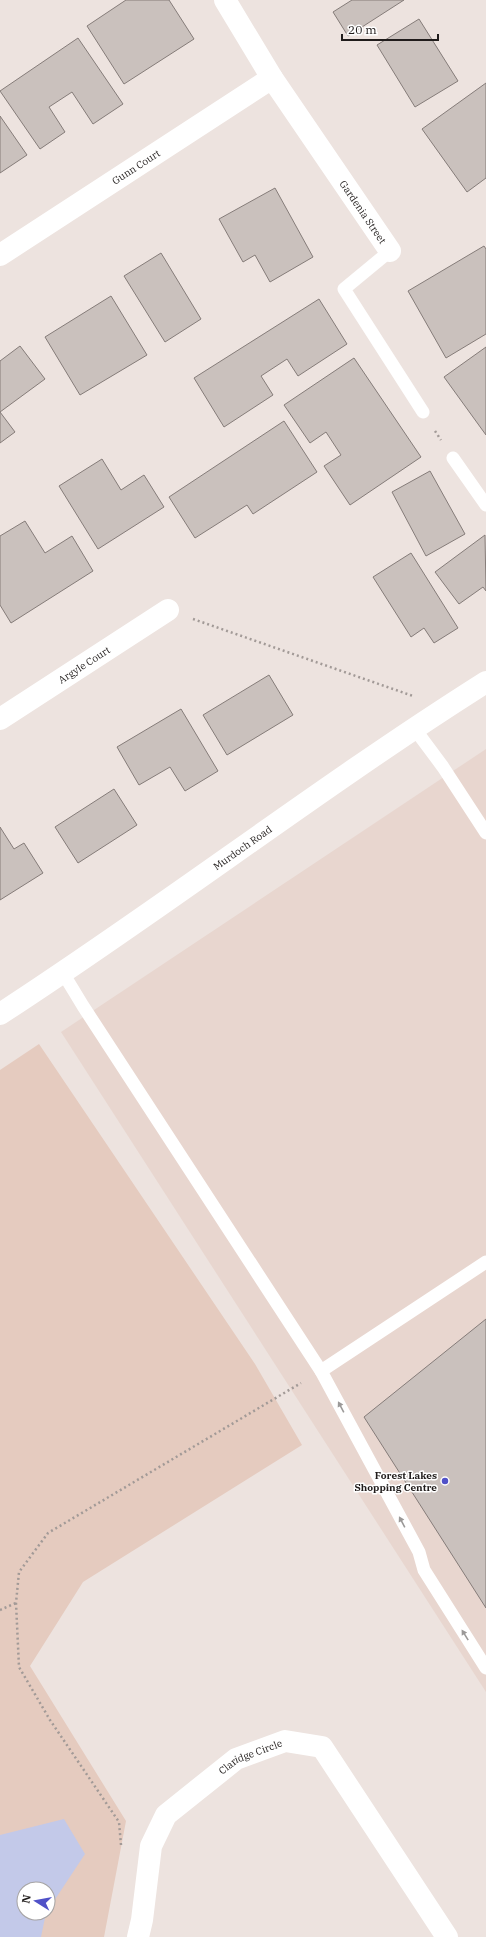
<svg xmlns="http://www.w3.org/2000/svg" width="486" height="1937" font-family="'IBM Plex Serif',serif">
<style>
.built{fill:#e8d6cf}
.green{fill:#e5cbbf;fill-rule:evenodd}
.water{fill:#c3c9e9}
.building{fill:#cac1bd;stroke:#857c79}
.lines{fill:none;stroke-linecap:round;stroke-linejoin:round}
.path{stroke:#a29a97;stroke-width:2.5;stroke-dasharray:2 3;stroke-linecap:butt}
.lane{stroke:#fff;stroke-width:13}
.street{stroke:#fff;stroke-width:22}
.secondary{stroke:#fff;stroke-width:22}
.oneway{fill:#9b9998}
.poi-dot{fill:#5051c8;stroke:#fff;stroke-width:1.5}
.labels{text-anchor:middle;stroke-width:3;stroke-linejoin:round;paint-order:stroke}
.street-label{font-size:10px;fill:#201c1b;stroke:#fff}
.poi-label{font-size:10px;font-weight:bold;fill:#201c1b;stroke:#fff;text-anchor:end}
</style>
<rect width="100%" height="100%" fill="#ede3df"/>
<!-- built -->
<polygon class="built" points="486,749 486,1692 61,1032"/>
<!-- green -->
<path class="green" d="M39,1044L255,1364L302,1445L83,1582L30,1666L126,1821L104,1937H0V1070ZM24,1889H48V1913H24Z"/>
<!-- water -->
<polygon class="water" points="64,1819 85,1854 48,1910 48,1889 24,1889 24,1913 46,1913 41,1937 0,1937 0,1835"/>
<!-- building -->
<g class="building">
<polygon points="126,0 169,0 194,39 124,84 87,26"/>
<polygon points="352,0 404,0 348,36 333,12"/>
<polygon points="419,19 458,81 415,107 377,45"/>
<polygon points="78,38 123,104 93,124 72,92 49,107 65,132 40,149 0,91"/>
<polygon points="486,83 486,178 467,192 422,129"/>
<polygon points="0,116 27,155 0,173"/>
<polygon points="275,188 313,257 270,282 255,255 243,262 219,219"/>
<polygon points="484,246 486,249 486,334 446,358 408,291"/>
<polygon points="161,253 201,319 165,342 124,276"/>
<polygon points="111,296 147,355 80,395 45,337"/>
<polygon points="319,299 347,344 298,376 287,359 261,376 273,395 224,427 194,378"/>
<polygon points="20,346 45,379 0,412 15,432 0,443 0,361"/>
<polygon points="486,347 486,435 444,377"/>
<polygon points="354,358 421,457 350,505 324,466 341,455 326,432 310,443 284,405"/>
<polygon points="284,421 317,472 253,514 247,505 195,538 169,497"/>
<polygon points="102,459 121,490 144,475 164,507 98,549 59,486"/>
<polygon points="430,471 465,534 426,556 392,492"/>
<polygon points="25,521 45,553 72,536 93,571 11,623 0,605 0,536"/>
<polygon points="485,535 486,591 483,587 459,604 435,572"/>
<polygon points="411,553 458,628 434,643 424,628 411,637 373,577"/>
<polygon points="269,675 293,715 227,755 203,715"/>
<polygon points="181,709 218,771 185,791 170,767 139,785 117,747"/>
<polygon points="114,789 137,825 78,863 55,827"/>
<polygon points="0,827 14,849 24,843 43,873 0,900"/>
<polygon points="486,1319 486,1608 364,1417"/>
</g>
<g class="lines">
<!-- path -->
<g class="path">
<polyline points="435,431 441,440"/>
<polyline points="193,619 413,696"/>
<polyline points="0,1610 16,1603"/>
<polyline points="121,1845 119,1822 50,1720 19,1667 16,1603 19,1572 48,1533 301,1383"/>
</g>
<!-- lane -->
<g class="lane">
<polyline points="390,251 344,289 423,412"/>
<polyline points="453,458 486,505"/>
<polyline points="414,728 443,767 486,833"/>
<polyline points="63,973 83,1006 321,1371 419,1552 424,1570 486,1668"/>
<polyline points="321,1371 486,1262"/>
</g>
<!-- street -->
<g class="street">
<path id="s1" d="M225,0L272,78L390,251"/>
<path id="s2" d="M0,255L272,78"/>
<path id="s3" d="M0,719L168,610"/>
<path id="s4" d="M138,1937L142,1920L151,1846L166,1815L236,1759L285,1741L322,1747L447,1937"/>
</g>
<!-- secondary -->
<path class="secondary" id="s5" d="M0,1014C165,907 320,787 486,682"/>
</g>
<!-- one-way arrows -->
<defs><path id="oneway-solid" d="M-6-.8H1V-3.2L6.5 0L1 3.2V.8H-6Z"/></defs>
<g class="oneway">
<use href="#oneway-solid" transform="translate(341 1407) rotate(-118)"/>
<use href="#oneway-solid" transform="translate(402 1522) rotate(-118)"/>
<use href="#oneway-solid" transform="translate(465 1635) rotate(-122)"/>
</g>
<!-- markers -->
<circle class="poi-dot" cx="445" cy="1481" r="4"/>
<g class="labels">
<!-- street labels -->
<g class="street-label">
<text dy="4" stroke="none"><textPath href="#s2" startOffset="162">Gunn Court</textPath></text>
<text dy="4" stroke="none"><textPath href="#s1" startOffset="253">Gardenia Street</textPath></text>
<text dy="4" stroke="none"><textPath href="#s3" startOffset="100">Argyle Court</textPath></text>
<text dy="4" stroke="none"><textPath href="#s5" startOffset="294">Murdoch Road</textPath></text>
<text dy="4" stroke="none"><textPath href="#s4" startOffset="230">Claridge Circle</textPath></text>
</g>
<!-- poi labels -->
<g class="poi-label">
<text x="437" y="1479">Forest Lakes<tspan x="437" dy="12">Shopping Centre</tspan></text>
</g>
</g>
<!-- north arrow -->
<g transform="translate(36 1901) rotate(281)"><circle r="19" fill="#ffffff" stroke="#a6a4a4"/>
<path d="M0-3L7 15L0 10L-7 15Z" fill="#5051c8"/>
<text y="-6" font-size="11" font-weight="bold" text-anchor="middle" fill="#201c1b">N</text>
</g>
<!-- scale -->
<path d="M342 34v6h96v-6" fill="none" stroke="#201c1b" stroke-width="2"/>
<text x="348" y="34" font-size="12" fill="#201c1b" stroke="#ffffff" stroke-width="3" paint-order="stroke">20 m</text>
</svg>
